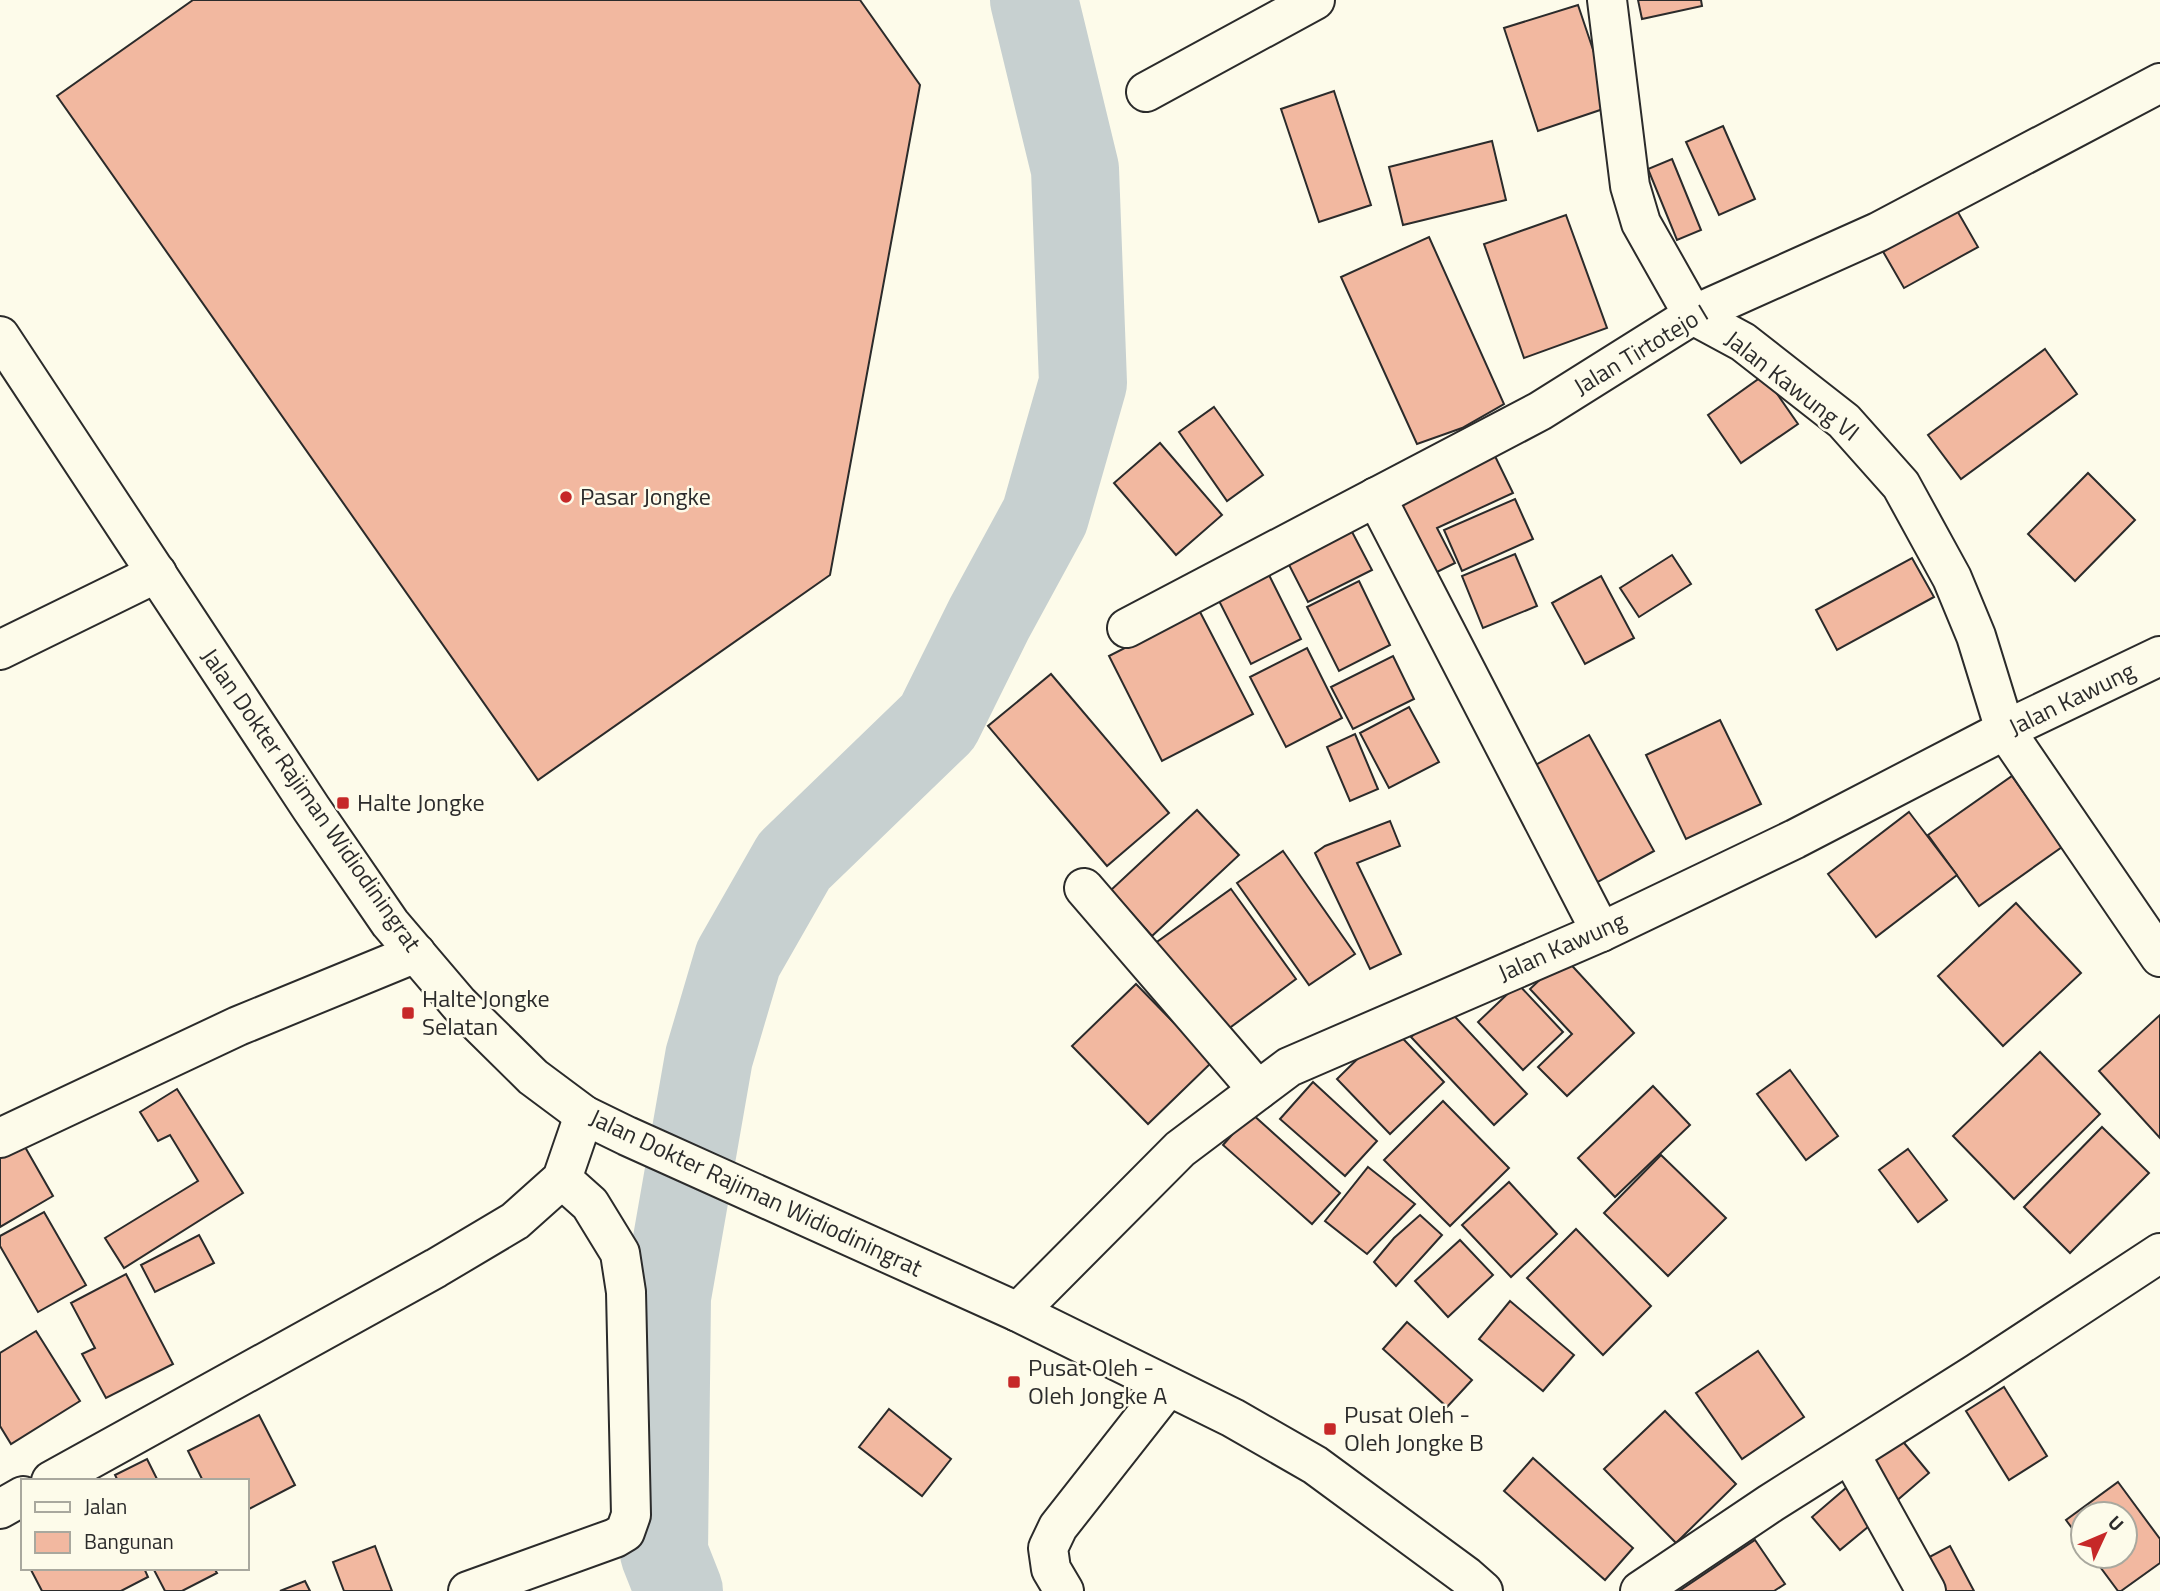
<svg xmlns="http://www.w3.org/2000/svg" width="2160" height="1591" font-family="'Titillium Web',sans-serif">
<style>
.lines{fill:none;stroke-linecap:round;stroke-linejoin:round}
.river{stroke:#c7d0d0;stroke-width:88}
.building{fill:#f2b8a0;stroke:#2b2b2b;stroke-width:2}
.minor-casing{stroke:#2b2b2b;stroke-width:42}
.major-casing{stroke:#2b2b2b;stroke-width:42}
.minor{stroke:#fdfbea;stroke-width:38}
.major{stroke:#fdfbea;stroke-width:38}
.poi-dot{fill:#c62828;stroke:#fdfbea;stroke-width:2.5}
.labels{text-anchor:middle;stroke-width:5;stroke-linejoin:round;paint-order:stroke}
.street-label{font-size:24px;fill:#2b2b2b;stroke:#fdfbea}
.poi-label{font-size:24px;fill:#2b2b2b;stroke:#fdfbea;text-anchor:start}
</style>
<rect width="100%" height="100%" fill="#fdfbea"/>
<g class="lines">
<!-- river -->
<polyline class="river" points="679,1591 664,1553 667,1297 709,1057 738,959 794,861 938,722 989,619 1045,516 1083,383 1075,169 1034,0"/>
</g>
<!-- building -->
<g class="building">
<polygon points="193,0 860,0 920,85 830,575 538,780 57,96"/>
<polygon points="1638,0 1701,0 1702,6 1642,19"/>
<polygon points="1578,5 1612,106 1538,131 1504,28"/>
<polygon points="1334,91 1371,205 1319,222 1281,109"/>
<polygon points="1723,126 1755,199 1719,215 1686,142"/>
<polygon points="1492,141 1506,200 1403,225 1389,167"/>
<polygon points="1672,159 1701,230 1677,240 1648,169"/>
<polygon points="1955,207 1978,247 1904,288 1881,248"/>
<polygon points="1566,215 1607,328 1524,358 1484,244"/>
<polygon points="1429,237 1504,404 1462,428 1417,444 1341,277"/>
<polygon points="2045,349 2077,394 1961,479 1928,435"/>
<polygon points="1764,375 1798,424 1741,463 1708,415"/>
<polygon points="1214,407 1263,475 1227,501 1179,432"/>
<polygon points="1160,443 1222,515 1176,555 1114,483"/>
<polygon points="1492,450 1513,493 1437,528 1455,563 1421,580 1382,506"/>
<polygon points="2088,473 2135,520 2075,581 2028,534"/>
<polygon points="1515,499 1533,539 1462,571 1444,530"/>
<polygon points="1350,528 1372,570 1308,602 1286,559"/>
<polygon points="1515,554 1537,606 1483,628 1462,576"/>
<polygon points="1672,555 1691,584 1639,617 1620,588"/>
<polygon points="1912,558 1934,597 1837,650 1816,610"/>
<polygon points="1265,567 1301,639 1251,664 1214,591"/>
<polygon points="1601,576 1634,638 1585,664 1552,603"/>
<polygon points="1359,581 1390,645 1339,671 1307,607"/>
<polygon points="1199,610 1253,714 1162,761 1109,656"/>
<polygon points="1307,648 1342,718 1286,747 1250,677"/>
<polygon points="1393,656 1414,699 1353,729 1331,687"/>
<polygon points="1051,674 1169,813 1107,866 988,726"/>
<polygon points="1409,707 1439,762 1389,788 1360,733"/>
<polygon points="1720,720 1761,804 1686,839 1646,755"/>
<polygon points="1355,734 1378,789 1350,801 1327,747"/>
<polygon points="1589,735 1654,851 1596,883 1532,767"/>
<polygon points="2012,776 2062,847 1979,906 1928,835"/>
<polygon points="1197,810 1239,855 1152,936 1111,890"/>
<polygon points="1909,812 1957,875 1876,937 1828,874"/>
<polygon points="1390,821 1400,846 1357,863 1401,954 1370,969 1315,853 1325,846"/>
<polygon points="1283,851 1355,954 1309,985 1237,883"/>
<polygon points="1231,889 1296,979 1220,1035 1154,944"/>
<polygon points="2016,903 2081,973 2003,1046 1938,976"/>
<polygon points="1564,957 1634,1033 1567,1096 1538,1067 1572,1034 1530,989"/>
<polygon points="1136,984 1212,1062 1148,1124 1072,1046"/>
<polygon points="1518,984 1563,1032 1523,1070 1478,1022"/>
<polygon points="1445,1006 1527,1094 1494,1125 1411,1037"/>
<polygon points="2160,1015 2160,1138 2099,1071"/>
<polygon points="1391,1026 1444,1082 1390,1134 1337,1079"/>
<polygon points="2040,1052 2100,1114 2014,1199 1953,1136"/>
<polygon points="1790,1070 1838,1136 1806,1160 1757,1094"/>
<polygon points="1313,1082 1377,1141 1345,1176 1280,1119"/>
<polygon points="1653,1086 1690,1125 1615,1197 1578,1158"/>
<polygon points="177,1089 243,1193 124,1268 105,1238 198,1181 170,1135 158,1141 140,1112"/>
<polygon points="1443,1101 1509,1168 1450,1226 1384,1160"/>
<polygon points="1251,1113 1340,1193 1312,1224 1223,1145"/>
<polygon points="2102,1127 2149,1173 2070,1253 2024,1207"/>
<polygon points="21,1140 53,1196 0,1227 0,1151"/>
<polygon points="1908,1149 1947,1200 1918,1222 1879,1170"/>
<polygon points="1661,1155 1726,1218 1668,1276 1604,1213"/>
<polygon points="1368,1167 1415,1204 1367,1254 1325,1221"/>
<polygon points="1509,1182 1557,1234 1511,1277 1462,1225"/>
<polygon points="44,1212 86,1285 38,1312 0,1246 0,1236"/>
<polygon points="1420,1215 1442,1235 1396,1286 1374,1262 1394,1238"/>
<polygon points="1576,1229 1651,1306 1603,1355 1527,1278"/>
<polygon points="199,1235 214,1263 155,1292 141,1265"/>
<polygon points="1460,1240 1493,1275 1448,1317 1415,1281"/>
<polygon points="126,1274 173,1364 106,1398 82,1354 95,1348 71,1303"/>
<polygon points="1510,1301 1574,1355 1543,1391 1479,1339"/>
<polygon points="1407,1322 1472,1380 1447,1407 1383,1349"/>
<polygon points="36,1331 80,1401 11,1444 0,1426 0,1353"/>
<polygon points="1758,1351 1804,1417 1742,1459 1696,1393"/>
<polygon points="2004,1387 2047,1456 2009,1480 1966,1411"/>
<polygon points="889,1409 951,1459 922,1496 859,1447"/>
<polygon points="1665,1411 1736,1484 1676,1543 1604,1469"/>
<polygon points="259,1415 295,1485 247,1510 247,1481 203,1481 188,1451"/>
<polygon points="1900,1438 1929,1473 1894,1503 1864,1468"/>
<polygon points="1533,1458 1633,1548 1605,1580 1504,1491"/>
<polygon points="147,1459 158,1481 118,1481 115,1475"/>
<polygon points="2118,1482 2160,1539 2160,1563 2121,1591 2118,1591 2092,1556 2125,1556 2125,1514 2083,1514 2083,1543 2066,1520"/>
<polygon points="1846,1488 1874,1522 1840,1550 1812,1517"/>
<polygon points="1755,1540 1785,1584 1774,1591 1679,1591"/>
<polygon points="375,1546 392,1591 344,1591 333,1562"/>
<polygon points="1950,1546 1974,1591 1936,1591 1920,1562"/>
<polygon points="30,1568 144,1568 148,1577 121,1591 42,1591"/>
<polygon points="153,1568 214,1568 217,1573 182,1591 165,1591"/>
<polygon points="305,1581 310,1591 280,1591"/>
</g>
<g class="lines">
<defs>
<g id="minor">
<polyline points="1607,0 1630,186 1641,223 1693,315"/>
<polyline points="1146,92 1315,0"/>
<polyline points="1693,315 1743,342 1844,421 1901,485 1952,578 1976,636 2005,730 2160,957"/>
<polyline points="1376,497 1601,932"/>
<polyline points="1127,628 1540,411 1693,315 1878,232 2160,83"/>
<polyline points="0,650 157,573"/>
<polyline points="1084,888 1258,1090"/>
<polyline points="0,1138 238,1026 416,953"/>
<polyline points="1018,1312 1180,1149 1289,1067 1601,932 1795,839 2005,730 2160,656"/>
<polyline points="1850,1454 1926,1591"/>
<polyline points="51,1481 436,1268 515,1221 562,1179 584,1115"/>
<polyline points="0,1509 23,1496"/>
<polyline points="468,1591 615,1538 625,1532 631,1515 626,1292 620,1253 590,1204 562,1179"/>
<polyline points="1064,1591 1051,1569 1048,1548 1058,1527 1168,1387"/>
<polyline points="1640,1591 1771,1503 1977,1373 2160,1253"/>
</g>
<polyline id="major" points="0,336 311,808 390,923 459,1004 533,1077 584,1115 627,1136 1018,1312 1233,1418 1315,1465 1466,1576 1483,1591"/>
</defs>
<!-- minor casing -->
<use href="#minor" class="minor-casing"/>
<!-- major casing -->
<use href="#major" class="major-casing"/>
<!-- minor -->
<use href="#minor" class="minor"/>
<!-- major -->
<use href="#major" class="major"/>
</g>
<!-- markers -->
<g class="poi-dot">
<circle cx="566" cy="497" r="7"/>
<rect x="336" y="796" width="14" height="14" rx="3.5"/>
<rect x="401" y="1006" width="14" height="14" rx="3.5"/>
<rect x="1007" y="1375" width="14" height="14" rx="3.5"/>
<rect x="1323" y="1422" width="14" height="14" rx="3.5"/>
</g>
<g class="labels">
<!-- street labels -->
<g class="street-label">
<text transform="translate(1641 350) rotate(-31)" y="8">Jalan Tirtotejo I</text>
<text transform="translate(1792 386) rotate(38)" y="8">Jalan Kawung VI</text>
<text transform="translate(2072 699) rotate(-26)" y="8">Jalan Kawung</text>
<text transform="translate(311 800) rotate(55)" y="8">Jalan Dokter Rajiman Widiodiningrat</text>
<text transform="translate(1562 947) rotate(-24)" y="8">Jalan Kawung</text>
<text transform="translate(756 1193) rotate(25)" y="8">Jalan Dokter Rajiman Widiodiningrat</text>
</g>
<!-- poi labels -->
<g class="poi-label">
<text x="580" y="505">Pasar Jongke</text>
<text x="357" y="811">Halte Jongke</text>
<text x="422" y="1007">Halte Jongke<tspan x="422" dy="28">Selatan</tspan></text>
<text x="1028" y="1376">Pusat Oleh -<tspan x="1028" dy="28">Oleh Jongke A</tspan></text>
<text x="1344" y="1423">Pusat Oleh -<tspan x="1344" dy="28">Oleh Jongke B</tspan></text>
</g>
</g>
<!-- legend -->
<rect x="21" y="1479" width="228" height="91" fill="#fdfbea" stroke="#a9a89e" stroke-width="2"/>
<rect x="35" y="1502" width="35" height="10" fill="#fdfbea" stroke="#a9a89e" stroke-width="2"/>
<text x="84" y="1514" font-size="21" fill="#2b2b2b">Jalan</text>
<rect x="35" y="1532" width="35" height="21" fill="#f2b8a0" stroke="#a9a89e" stroke-width="2"/>
<text x="84" y="1549" font-size="21" fill="#2b2b2b">Bangunan</text>
<!-- north arrow -->
<g transform="translate(2104 1535) rotate(46)"><circle r="33" fill="#fdfbea" stroke="#a9a89e" stroke-width="2"/>
<path d="M0-5L12 26L0 18L-12 26Z" fill="#c62828"/>
<text y="-10" font-size="19" font-weight="bold" text-anchor="middle" fill="#2b2b2b">U</text>
</g>
</svg>
